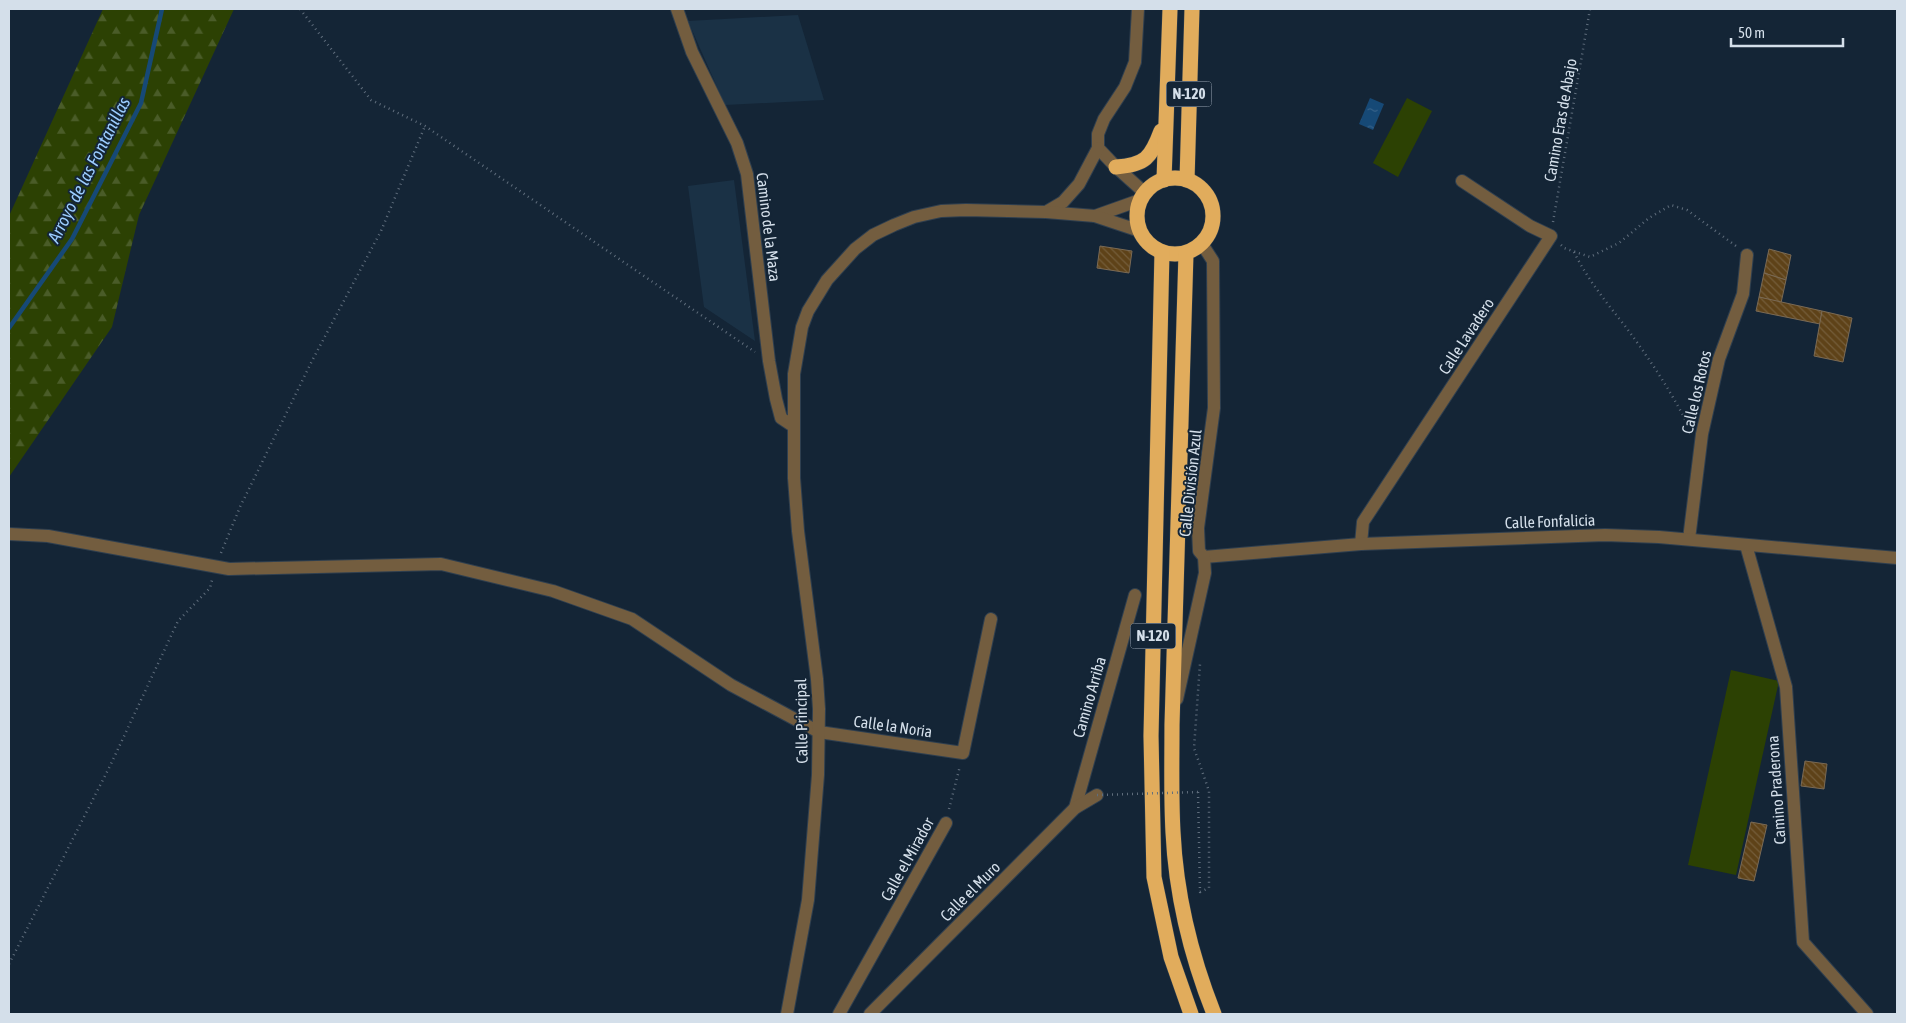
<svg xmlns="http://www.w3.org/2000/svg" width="1906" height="1023" font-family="'Asap Condensed',sans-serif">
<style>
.built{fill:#1a3145}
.forest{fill:url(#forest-firs)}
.pitch{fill:#2c4103}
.water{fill:url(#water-ripples)}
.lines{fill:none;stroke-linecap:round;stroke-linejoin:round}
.stream{stroke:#164976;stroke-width:4.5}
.building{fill:url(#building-back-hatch);stroke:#7a6a55}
.minor-casing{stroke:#2f3f4f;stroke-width:14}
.highway-casing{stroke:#2f3f4f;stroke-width:16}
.path{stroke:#606e7d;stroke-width:2.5;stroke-dasharray:1 4;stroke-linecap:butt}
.minor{stroke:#735d3f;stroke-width:12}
.highway{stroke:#e1ac5c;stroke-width:15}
.path-bridge{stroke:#606e7d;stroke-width:2.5;stroke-dasharray:1 4;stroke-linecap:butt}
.labels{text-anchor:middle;stroke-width:4;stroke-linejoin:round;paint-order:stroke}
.shield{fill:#142536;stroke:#9aa7b4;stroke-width:1}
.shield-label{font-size:15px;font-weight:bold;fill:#d4dfea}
.street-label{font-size:16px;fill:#d4dfea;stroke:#142536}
.water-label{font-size:18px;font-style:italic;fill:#9bccfe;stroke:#142536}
</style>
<defs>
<pattern id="forest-firs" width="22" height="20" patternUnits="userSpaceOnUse" patternTransform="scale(1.25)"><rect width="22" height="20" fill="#2c4103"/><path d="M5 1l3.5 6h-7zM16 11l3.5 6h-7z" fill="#4a5c28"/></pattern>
<pattern id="water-ripples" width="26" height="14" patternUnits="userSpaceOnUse" patternTransform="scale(1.25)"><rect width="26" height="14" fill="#164976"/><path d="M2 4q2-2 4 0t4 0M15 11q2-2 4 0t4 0" fill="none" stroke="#37638a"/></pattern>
<pattern id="building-back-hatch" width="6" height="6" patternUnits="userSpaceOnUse" patternTransform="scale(1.25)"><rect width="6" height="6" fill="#5e4218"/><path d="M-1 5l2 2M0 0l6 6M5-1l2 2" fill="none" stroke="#745d3a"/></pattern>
</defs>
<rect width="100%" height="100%" fill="#142536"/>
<!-- built -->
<g class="built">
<polygon points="798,15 824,100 725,105 688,21"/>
<polygon points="734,180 755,341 704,307 688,186"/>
</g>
<!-- forest -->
<polygon class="forest" points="103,9 234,9 139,215 112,327 9,477 9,216"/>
<!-- pitch -->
<g class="pitch">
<polygon points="1407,98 1432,111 1398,177 1373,163"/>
<polygon points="1731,670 1779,681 1736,875 1688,865"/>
</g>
<!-- water -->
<polygon class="water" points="1370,98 1384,104 1373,130 1359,124"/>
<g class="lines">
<!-- stream -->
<polyline class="stream" points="9,328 72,239 141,103 162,9"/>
</g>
<!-- building -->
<g class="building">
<polygon points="1100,246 1132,251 1129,273 1097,268"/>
<polygon points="1769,249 1791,255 1786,280 1764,273"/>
<polygon points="1764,273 1786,280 1781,303 1759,297"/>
<polygon points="1759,297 1822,311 1820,324 1756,311"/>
<polygon points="1822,311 1852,318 1843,362 1814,356"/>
<polygon points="1805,761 1827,764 1824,789 1801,786"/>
<polygon points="1751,822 1767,825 1754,881 1738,878"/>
</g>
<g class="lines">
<defs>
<g id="minor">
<polyline points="677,9 692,52 737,143 747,174 769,361 776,399 781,418 793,426"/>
<polyline points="1138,9 1135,62 1125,87 1104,119 1098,134 1098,148 1116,167 1145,193"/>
<polyline points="1046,212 1063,202 1079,184 1098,148"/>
<polyline points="1095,216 1140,200"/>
<polyline points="9,534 48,536 229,569 441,564 553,591 632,619 731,685 819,732 963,753 991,619"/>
<polyline points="1689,539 1702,434 1719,359 1743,294 1747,255"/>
<polyline points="1361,544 1363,522 1551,236 1530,226 1462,181"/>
<polyline points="1746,545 1786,687 1803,942 1867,1014"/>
<polyline points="1204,557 1361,544 1605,535 1659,537 1897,558"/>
<polyline points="1177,699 1205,573 1204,557 1199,551 1198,528 1214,408 1213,261 1202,244"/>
<polyline points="1075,808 1135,595"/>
<polyline points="787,1014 808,900 818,775 819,709 817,679 798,531 794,478 794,374 802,327 808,311 827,280 855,249 873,235 894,225 914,217 941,211 966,210 1046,212 1095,216 1140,231"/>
<polyline points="839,1014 946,823"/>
<polyline points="870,1014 1075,808 1097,795"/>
</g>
<g id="highway">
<path d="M1116,167C1145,165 1151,158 1161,131"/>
<circle cx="1175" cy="216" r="38"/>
<polyline points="1164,180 1170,9"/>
<polyline points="1187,180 1192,9"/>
<polyline points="1162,252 1151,736 1154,877 1171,957 1191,1014"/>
<path d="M1186,253L1172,725C1172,761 1171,796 1173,832C1176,895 1191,956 1214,1014"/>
</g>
</defs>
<!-- minor casing -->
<use href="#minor" class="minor-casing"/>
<!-- highway casing -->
<use href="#highway" class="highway-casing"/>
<!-- path -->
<g class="path">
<polyline points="300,9 371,100 425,126 755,352"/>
<polyline points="1553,222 1590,9"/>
<polyline points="1561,245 1564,248 1590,257 1619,243 1649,218 1671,205 1687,210 1736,246"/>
<path d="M1574,252C1588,280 1606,302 1625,326C1649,358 1671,391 1689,427"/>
<polyline points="221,553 240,507 313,359 381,231 425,126"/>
<polyline points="1198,792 1200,892 1209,888 1209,791 1194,748 1200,664"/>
<polyline points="949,809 960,766"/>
<polyline points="9,964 111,764 178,621 210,588 212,580"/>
</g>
<!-- minor -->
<use href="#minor" class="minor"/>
<!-- highway -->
<use href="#highway" class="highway"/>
<!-- path-bridge -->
<polyline class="path-bridge" points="1097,795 1198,792"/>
</g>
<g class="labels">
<!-- shield labels -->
<g class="shield">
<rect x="1166.5" y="81.5" width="45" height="25" rx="4"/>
<rect x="1130.5" y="623.5" width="45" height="25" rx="4"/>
</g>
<g class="shield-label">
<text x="1189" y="99">N-120</text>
<text x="1153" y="641">N-120</text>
</g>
<!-- street labels -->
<g class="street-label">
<text transform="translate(1560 120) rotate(-80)" y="6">Camino Eras de Abajo</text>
<text transform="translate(769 227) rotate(83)" y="6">Camino de la Maza</text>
<text transform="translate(1466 336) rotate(-57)" y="6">Calle Lavadero</text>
<text transform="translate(1696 392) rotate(-77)" y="6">Calle los Rotos</text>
<text transform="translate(1190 483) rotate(-84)" y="6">Calle División Azul</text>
<text transform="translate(1550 521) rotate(-2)" y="6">Calle Fonfalicia</text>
<text transform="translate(1089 697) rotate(-74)" y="6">Camino Arriba</text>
<text transform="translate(801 721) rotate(-91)" y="6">Calle Principal</text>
<text transform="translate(893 726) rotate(8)" y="6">Calle la Noria</text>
<text transform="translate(1776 790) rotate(-94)" y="6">Camino Praderona</text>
<text transform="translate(907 859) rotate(-61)" y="6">Calle el Mirador</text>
<text transform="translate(970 891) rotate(-45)" y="6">Calle el Muro</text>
</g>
<!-- water labels -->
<g class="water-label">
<text transform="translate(89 170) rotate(-63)" y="6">Arroyo de las Fontanillas</text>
</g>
</g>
<!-- border -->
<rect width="1906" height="1023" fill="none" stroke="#d4dfea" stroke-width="20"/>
<!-- scale -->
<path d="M1731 38v8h112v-8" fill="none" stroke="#d4dfea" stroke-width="2.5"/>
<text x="1738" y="38" font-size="15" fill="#d4dfea" stroke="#142536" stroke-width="4" paint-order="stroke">50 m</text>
</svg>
